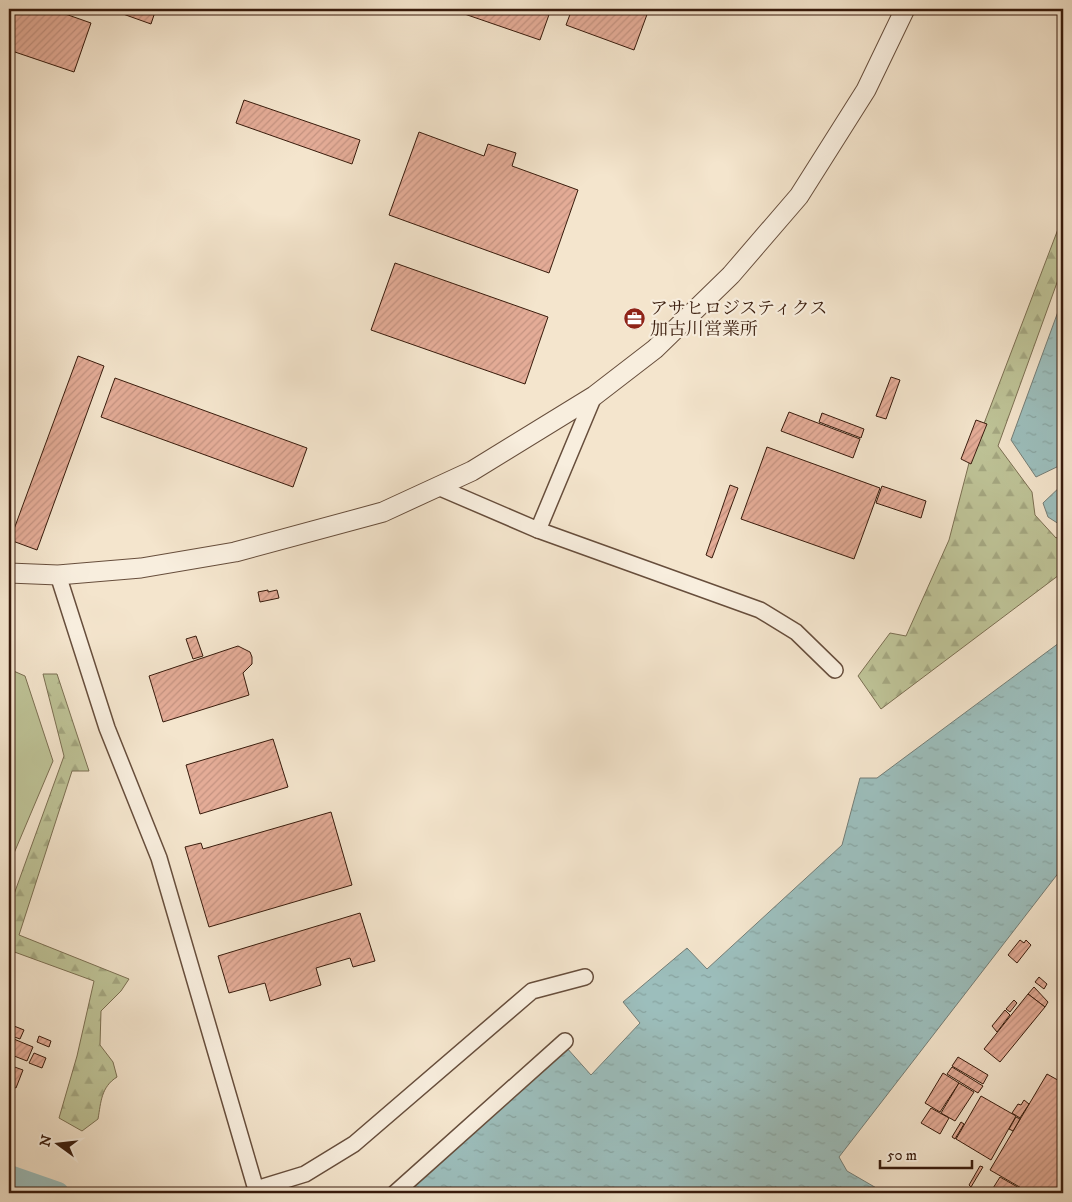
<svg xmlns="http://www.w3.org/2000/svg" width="1072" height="1202" font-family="'IM FELL DW Pica','Noto Serif JP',serif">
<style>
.forest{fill:url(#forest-firs);stroke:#7b6f52}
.garden{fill:#bec397;stroke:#7b6f52}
.water{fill:url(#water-ripples);stroke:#747d76}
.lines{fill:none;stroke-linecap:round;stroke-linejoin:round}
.river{stroke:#9cbebc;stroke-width:22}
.building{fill:url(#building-hatch);stroke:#381b0c}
.minor-casing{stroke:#674e3c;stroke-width:18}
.tertiary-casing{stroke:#674e3c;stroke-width:21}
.minor{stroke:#f8eede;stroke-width:15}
.tertiary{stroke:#f8eede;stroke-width:19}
.labels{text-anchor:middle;stroke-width:4.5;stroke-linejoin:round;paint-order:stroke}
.poi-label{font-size:18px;fill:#381b0c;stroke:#f8eede;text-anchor:start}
</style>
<defs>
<pattern id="forest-firs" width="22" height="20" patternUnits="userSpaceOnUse" patternTransform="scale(1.25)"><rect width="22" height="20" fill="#bec397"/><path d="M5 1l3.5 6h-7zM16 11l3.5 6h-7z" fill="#a4a781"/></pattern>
<pattern id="water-ripples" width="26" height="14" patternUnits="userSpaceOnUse" patternTransform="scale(1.25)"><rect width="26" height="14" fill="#9cbebc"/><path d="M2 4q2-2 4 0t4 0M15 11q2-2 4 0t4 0" fill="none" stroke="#87a3a0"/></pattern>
<pattern id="building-hatch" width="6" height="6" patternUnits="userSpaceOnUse" patternTransform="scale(1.25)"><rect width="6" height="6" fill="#e4ac97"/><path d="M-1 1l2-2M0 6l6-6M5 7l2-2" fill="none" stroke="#c49381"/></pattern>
</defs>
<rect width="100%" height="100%" fill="#f4e5cd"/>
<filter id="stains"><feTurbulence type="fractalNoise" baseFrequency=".004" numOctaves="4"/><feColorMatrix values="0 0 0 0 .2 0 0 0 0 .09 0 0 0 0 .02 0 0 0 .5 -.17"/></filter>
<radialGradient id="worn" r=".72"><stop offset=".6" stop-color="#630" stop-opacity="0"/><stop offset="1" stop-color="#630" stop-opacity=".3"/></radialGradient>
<!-- forest -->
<g class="forest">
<polygon points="1063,216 1063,266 998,446 1032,492 1035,515 1056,538 1063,534 1063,572 881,709 858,676 890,633 906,636 949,540 969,463"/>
<path d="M43,674H57L89,771H72L19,935L129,979L121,991L101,1011L100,1045L113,1062L117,1077C101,1087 101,1102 98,1119L82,1131L59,1118L77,1056L94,981L9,950V908L64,756Z"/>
</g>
<!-- garden -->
<polygon class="garden" points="9,669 25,676 53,761 9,865"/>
<!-- water -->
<g class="water">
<polygon points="1063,298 1063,464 1036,477 1011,440"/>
<polygon points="1063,484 1063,525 1062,526 1048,517 1043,503"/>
<polygon points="1063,640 1063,867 839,1157 847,1171 885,1193 405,1193 566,1047 591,1075 640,1023 623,1002 687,948 707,969 842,845 860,778 877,778"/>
</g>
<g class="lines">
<!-- river -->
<polyline class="river" points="9,1176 58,1193"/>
</g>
<!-- building -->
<g class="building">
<polygon points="9,9 51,9 91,23 74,72 9,50"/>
<polygon points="109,9 156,9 151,24"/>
<polygon points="450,9 551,9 540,40"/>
<polygon points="572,9 649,9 634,50 566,25"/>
<polygon points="244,100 360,140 352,164 236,123"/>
<polygon points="419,132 484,156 488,144 516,153 512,166 578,190 549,273 389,215"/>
<polygon points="395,263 548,317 525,384 371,330"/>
<polygon points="78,356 104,366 37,550 10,540"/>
<polygon points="891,377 900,380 886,419 876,416"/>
<polygon points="115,378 307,448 293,487 101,417"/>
<polygon points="789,412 860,439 853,458 781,431"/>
<polygon points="822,413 864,429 861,438 819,422"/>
<polygon points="976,420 987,424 971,464 961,459"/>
<polygon points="767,447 880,488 854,559 741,519"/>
<polygon points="730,485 738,488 712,558 706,555"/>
<polygon points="882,486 926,501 921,518 876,503"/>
<polygon points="268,590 268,592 277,590 279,598 260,602 258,592"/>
<polygon points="196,636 203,656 193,659 186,639"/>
<polygon points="238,646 250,652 252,657 252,664 243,673 249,695 163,722 149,676"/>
<polygon points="273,739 288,787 200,814 186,765"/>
<polygon points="331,812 352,885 209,927 185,847 201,843 203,849"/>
<polygon points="360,913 375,961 353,967 350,958 316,968 321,985 270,1001 265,983 229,993 218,956"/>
<polygon points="1020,940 1024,943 1026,940 1031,945 1017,963 1008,955"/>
<polygon points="1039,977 1047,984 1044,989 1035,982"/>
<polygon points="1034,987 1048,1002 1045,1007 1028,994"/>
<polygon points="1028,994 1045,1007 1000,1062 984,1049"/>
<polygon points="1014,1000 1017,1003 1010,1012 1006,1009"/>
<polygon points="1005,1010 1010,1015 997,1032 992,1026"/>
<polygon points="9,1024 24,1030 20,1039 9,1035"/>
<polygon points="39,1036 51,1041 49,1047 37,1042"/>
<polygon points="9,1037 33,1047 27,1061 9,1054"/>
<polygon points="34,1053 46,1058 42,1068 29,1063"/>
<polygon points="958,1057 988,1075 983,1084 952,1066"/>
<polygon points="9,1065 23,1070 16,1088 9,1085"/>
<polygon points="952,1067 983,1086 978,1093 947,1074"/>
<polygon points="943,1073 959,1083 940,1112 925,1103"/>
<polygon points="1047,1074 1063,1083 1063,1193 1030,1193 990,1170"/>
<polygon points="959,1083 974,1092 955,1121 941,1113"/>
<polygon points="981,1096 1016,1116 991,1160 956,1139"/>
<polygon points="1024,1100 1029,1104 1020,1118 1012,1113 1018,1104 1021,1105"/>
<polygon points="931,1108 949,1118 940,1134 921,1123"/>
<polygon points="1016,1117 1020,1119 1013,1131 1009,1129"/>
<polygon points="961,1122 964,1124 955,1139 952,1137"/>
<polygon points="980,1166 983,1167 971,1187 969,1185"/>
<polygon points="1000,1177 1028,1193 990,1193"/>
</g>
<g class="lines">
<defs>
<g id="minor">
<polyline points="438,487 538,530 760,610 796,632 835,670"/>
<polyline points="538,530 594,396"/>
<polyline points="58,575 107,728 159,858 257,1193"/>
<polyline points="256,1189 305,1174 354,1144 532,991 585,977"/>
<polyline points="395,1193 565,1041"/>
</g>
<polyline id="tertiary" points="9,573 58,575 141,568 235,552 383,512 472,471 594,396 655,349 731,275 799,196 866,90 905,9"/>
</defs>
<!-- minor casing -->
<use href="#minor" class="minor-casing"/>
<!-- tertiary casing -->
<use href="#tertiary" class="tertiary-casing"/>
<!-- minor -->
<use href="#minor" class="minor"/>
<!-- tertiary -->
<use href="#tertiary" class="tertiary"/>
</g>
<!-- icons -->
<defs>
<symbol id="office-disc" viewBox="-11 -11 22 22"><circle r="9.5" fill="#8f2418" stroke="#f8eede"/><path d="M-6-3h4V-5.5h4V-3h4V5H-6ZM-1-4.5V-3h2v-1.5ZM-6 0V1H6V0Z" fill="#fff"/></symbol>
</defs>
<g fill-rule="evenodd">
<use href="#office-disc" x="622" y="306" width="25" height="25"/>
</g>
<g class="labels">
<!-- poi labels -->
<g class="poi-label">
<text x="650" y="314">アサヒロジスティクス<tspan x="650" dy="21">加古川営業所</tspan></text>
</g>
</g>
<!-- margin -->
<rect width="1072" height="1202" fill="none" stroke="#f4e5cd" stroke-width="30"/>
<rect x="10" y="10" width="1052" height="1182" fill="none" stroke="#381b0c" stroke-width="2.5"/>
<rect x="15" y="15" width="1042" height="1172" fill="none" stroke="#381b0c"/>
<!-- north arrow -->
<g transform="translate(58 1144) rotate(285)" stroke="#f8eede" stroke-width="4" paint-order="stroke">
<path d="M0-4L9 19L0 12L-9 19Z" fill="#381b0c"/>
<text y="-8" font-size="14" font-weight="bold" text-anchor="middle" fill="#381b0c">N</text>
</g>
<!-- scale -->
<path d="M880 1160v8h92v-8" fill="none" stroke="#381b0c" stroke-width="2.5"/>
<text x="887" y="1160" font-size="15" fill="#381b0c" stroke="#f8eede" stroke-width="4" paint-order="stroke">50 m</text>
<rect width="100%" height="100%" filter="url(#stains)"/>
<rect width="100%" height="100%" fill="url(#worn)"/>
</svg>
